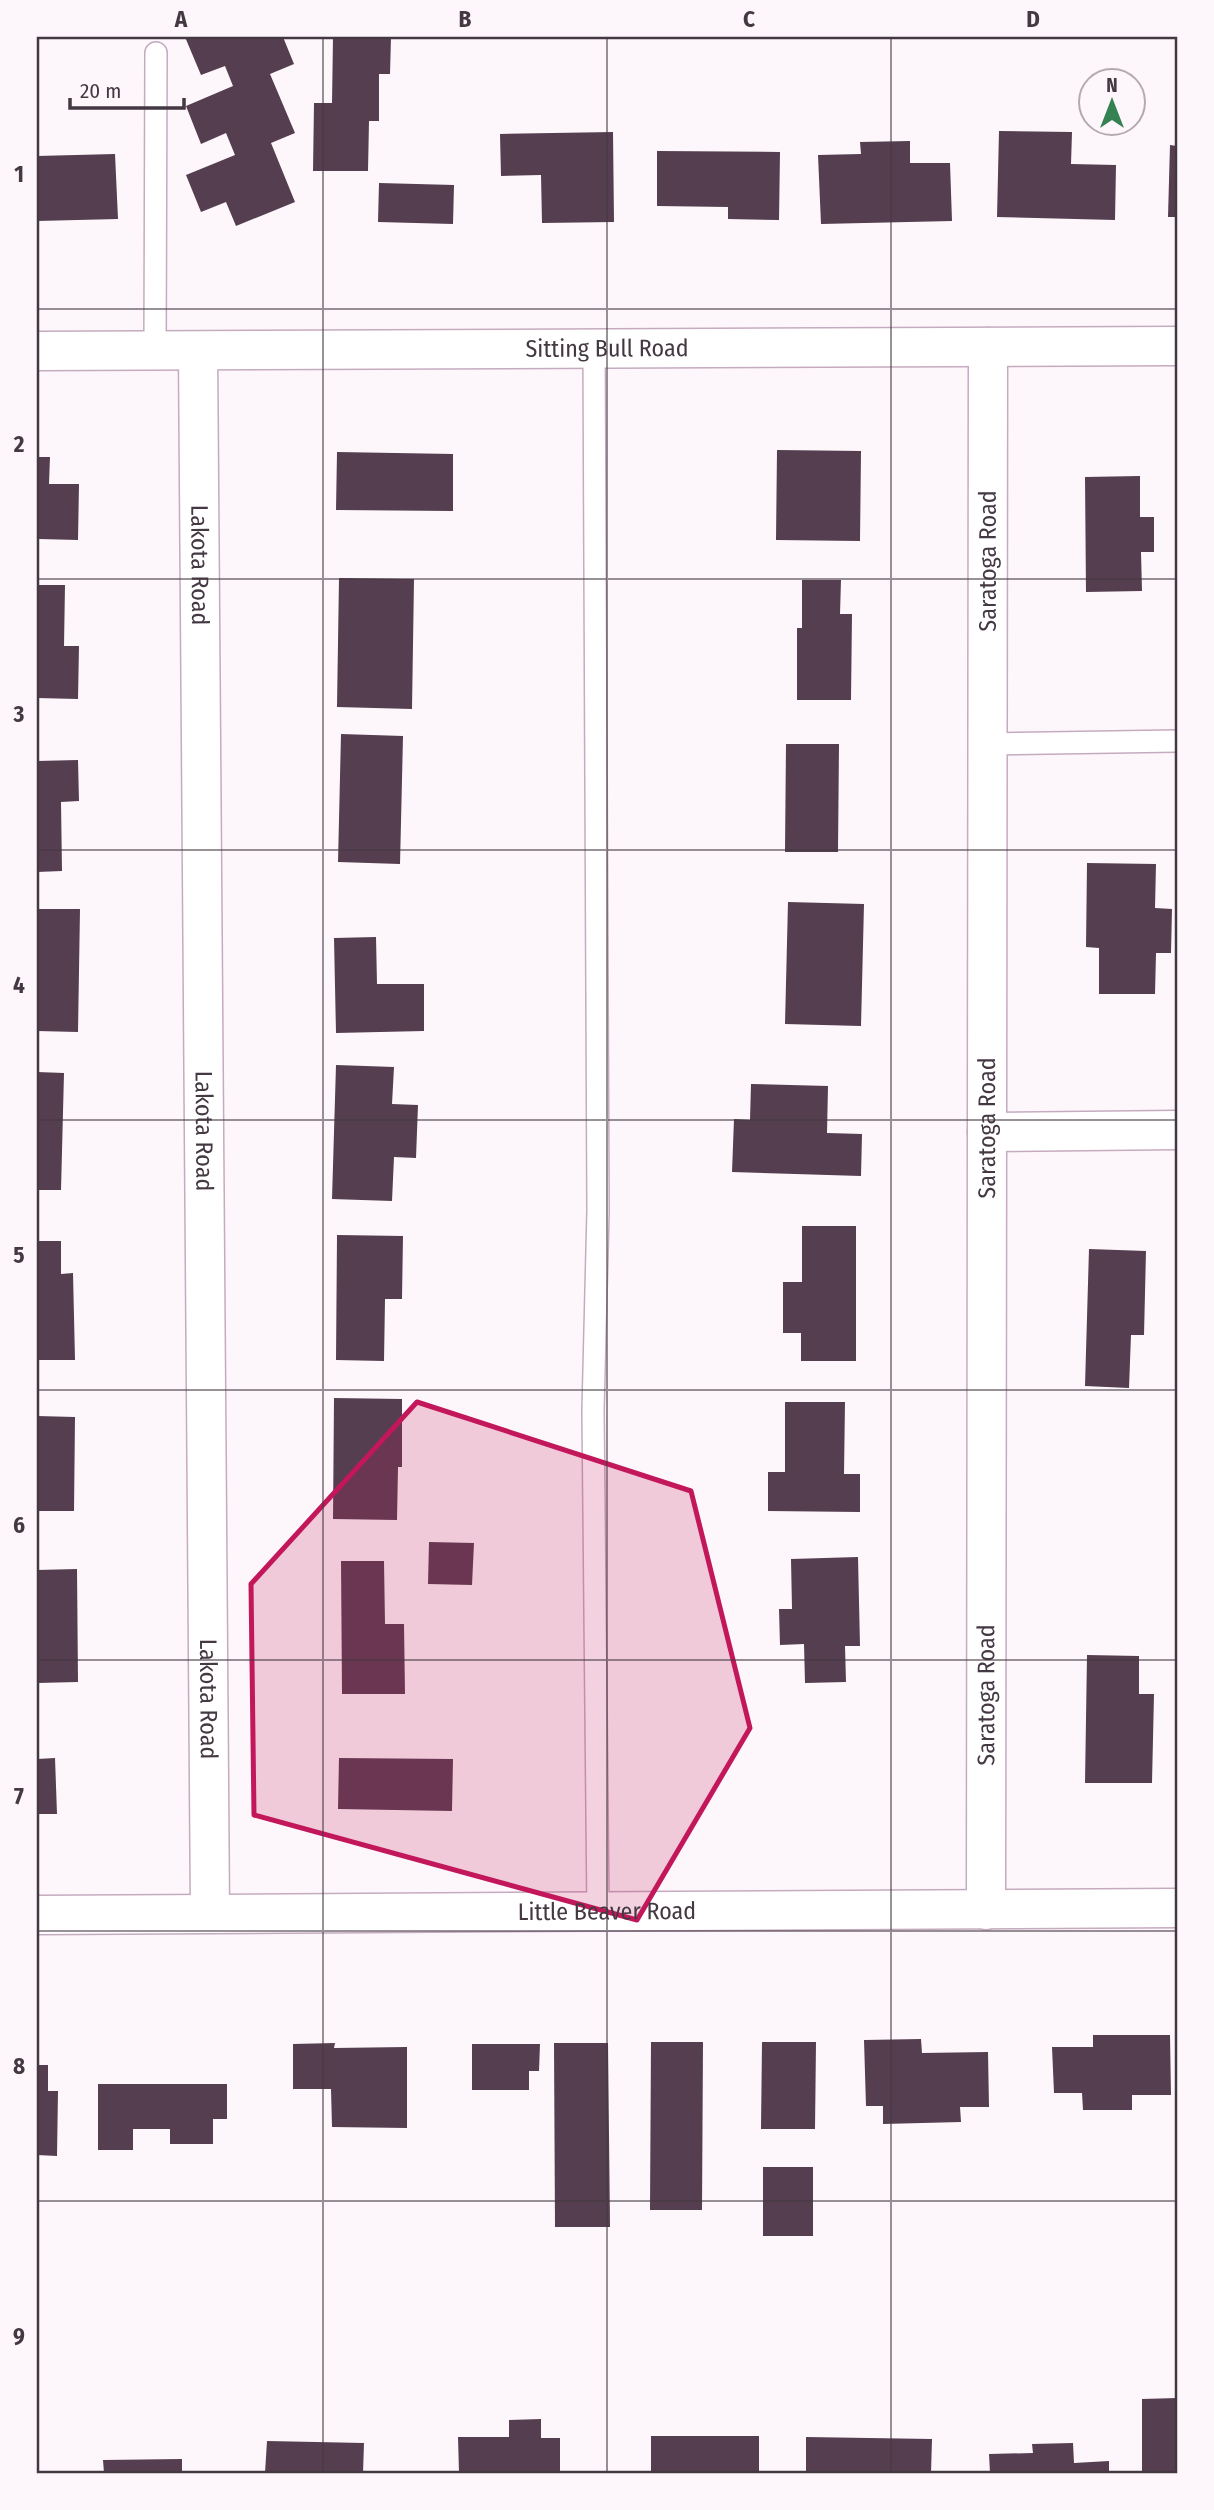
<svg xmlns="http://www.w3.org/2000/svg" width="1214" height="2510" font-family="'Fira Sans Condensed',sans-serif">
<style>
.building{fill:#543e4f}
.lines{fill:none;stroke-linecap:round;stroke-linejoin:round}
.service-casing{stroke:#c5abbf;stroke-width:24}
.minor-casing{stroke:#c5abbf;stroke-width:41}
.tertiary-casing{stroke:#c5abbf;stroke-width:41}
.service{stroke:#fff;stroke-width:21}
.minor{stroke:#fff;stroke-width:38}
.tertiary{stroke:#fff;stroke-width:38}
.marked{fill:#c2185b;fill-opacity:0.2;stroke:#c2185b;stroke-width:5;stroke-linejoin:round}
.grid{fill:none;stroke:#443942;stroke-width:2;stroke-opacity:0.55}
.labels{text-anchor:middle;stroke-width:7;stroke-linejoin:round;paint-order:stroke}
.street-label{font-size:24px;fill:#443942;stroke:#fdf7fb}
.neatline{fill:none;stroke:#443942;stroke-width:2.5}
.grid-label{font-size:23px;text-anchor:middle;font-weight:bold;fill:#443942}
</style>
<rect width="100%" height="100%" fill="#fdf7fb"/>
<!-- building -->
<g class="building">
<polygon points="185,37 283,37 294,64 270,74 295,133 271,143 295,202 236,226 226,202 201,212 186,175 235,155 226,133 201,144 186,106 233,86 225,66 201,75"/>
<polygon points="333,37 391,37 390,74 379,74 379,121 369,121 368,171 313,171 314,103 332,103"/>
<polygon points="999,131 1072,132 1071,164 1116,165 1115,220 997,217"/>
<polygon points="613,132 614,222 542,223 541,175 501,176 500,134"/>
<polygon points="910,141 910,163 950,163 952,221 821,224 818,155 861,154 860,142"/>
<polygon points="1170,145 1177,146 1177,217 1168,217"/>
<polygon points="657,151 780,152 779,220 728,219 728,207 657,206"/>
<polygon points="115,154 118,219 37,221 37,156"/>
<polygon points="379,183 454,185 453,224 378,222"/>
<polygon points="777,450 861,451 860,541 776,540"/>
<polygon points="337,452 453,454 453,511 336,510"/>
<polygon points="37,457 50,457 49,484 79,484 78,540 39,539"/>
<polygon points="1140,476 1140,517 1154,517 1154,552 1141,552 1142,591 1086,592 1085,477"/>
<polygon points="339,578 414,579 412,709 337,707"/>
<polygon points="802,580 841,580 840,614 852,614 851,700 797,700 797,628 802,628"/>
<polygon points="37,585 65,585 64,646 79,646 78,699 37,698"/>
<polygon points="341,734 403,736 400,864 338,862"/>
<polygon points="786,744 839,744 838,852 785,852"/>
<polygon points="78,760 79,801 61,802 62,871 37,872 37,761"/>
<polygon points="1087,863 1156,864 1155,908 1172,909 1171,953 1156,953 1155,994 1099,994 1099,948 1086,947"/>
<polygon points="788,902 864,904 861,1026 785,1024"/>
<polygon points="37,909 80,909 78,1032 37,1031"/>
<polygon points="376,937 377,984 424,984 424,1031 336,1033 334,938"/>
<polygon points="336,1065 394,1067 392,1104 418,1105 416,1158 394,1157 392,1201 332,1199"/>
<polygon points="37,1072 64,1073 61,1190 37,1190"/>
<polygon points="751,1084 828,1086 827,1133 862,1134 861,1176 732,1172 734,1119 750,1120"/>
<polygon points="802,1226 856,1226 856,1361 801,1361 801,1333 783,1333 783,1282 802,1282"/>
<polygon points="337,1235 403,1236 402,1299 385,1299 384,1361 336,1360"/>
<polygon points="37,1241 61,1241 61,1274 73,1273 75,1360 37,1360"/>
<polygon points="1089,1249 1146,1251 1144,1335 1131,1335 1129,1388 1085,1386"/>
<polygon points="334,1398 402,1399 402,1467 398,1467 397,1520 333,1519"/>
<polygon points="785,1402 845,1402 844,1474 860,1474 860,1512 768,1511 768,1472 785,1472"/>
<polygon points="37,1416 75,1417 74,1511 37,1511"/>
<polygon points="429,1542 474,1543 472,1585 428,1584"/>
<polygon points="858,1557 860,1646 845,1646 846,1682 805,1683 804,1644 780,1645 779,1609 792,1609 791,1559"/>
<polygon points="341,1561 384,1561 385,1624 404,1624 405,1694 342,1694"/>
<polygon points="77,1569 78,1682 37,1683 37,1570"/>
<polygon points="1087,1655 1139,1656 1139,1694 1154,1694 1152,1783 1085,1783"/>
<polygon points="55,1758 57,1814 37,1814 37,1759"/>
<polygon points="339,1758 453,1759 452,1811 338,1809"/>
<polygon points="1093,2035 1170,2035 1171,2095 1132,2095 1132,2110 1083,2110 1082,2093 1054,2093 1052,2047 1093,2047"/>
<polygon points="921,2039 922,2053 988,2052 989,2107 960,2107 961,2122 883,2124 883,2106 866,2106 864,2040"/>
<polygon points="651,2042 703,2042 702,2210 650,2210"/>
<polygon points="762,2042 816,2042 815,2129 761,2129"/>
<polygon points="335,2043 334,2048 407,2047 407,2128 332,2127 331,2089 293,2089 293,2044"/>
<polygon points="554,2043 608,2043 610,2227 555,2227"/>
<polygon points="472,2044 540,2044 539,2071 529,2071 529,2090 472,2090"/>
<polygon points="37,2065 48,2065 48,2091 58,2091 57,2156 37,2155"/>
<polygon points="98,2084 227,2084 227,2119 213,2119 213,2144 170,2144 170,2129 133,2129 133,2150 98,2150"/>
<rect x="763" y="2167" width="50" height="69"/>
<polygon points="1177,2398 1177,2473 1142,2473 1142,2399"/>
<polygon points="541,2419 541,2438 560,2438 560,2473 459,2473 458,2437 509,2437 509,2420"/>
<rect x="651" y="2436" width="108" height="37"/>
<polygon points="806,2437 932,2439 931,2473 806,2473"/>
<polygon points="267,2441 364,2443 363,2473 265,2473"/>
<polygon points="1073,2443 1074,2463 1109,2461 1109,2473 990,2473 989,2454 1033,2453 1032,2444"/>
<polygon points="182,2459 182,2473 104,2473 103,2460"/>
</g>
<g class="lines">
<defs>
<g id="service">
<polyline points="594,349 598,1211 593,1410 598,1912"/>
<polyline points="155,351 156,53"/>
<polyline points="988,744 1177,741"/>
</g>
<g id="minor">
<path id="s1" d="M198,351L210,1912"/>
<polyline points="987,1132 1177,1130"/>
<path id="s2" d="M986,1910L988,347"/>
<path id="s3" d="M37,1915L1177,1908"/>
</g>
<g id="tertiary">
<path id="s4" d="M37,351L1177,346"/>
</g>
</defs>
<!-- service casing -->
<use href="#service" class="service-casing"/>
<!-- minor casing -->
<use href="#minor" class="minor-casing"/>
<!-- tertiary casing -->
<use href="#tertiary" class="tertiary-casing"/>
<!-- service -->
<use href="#service" class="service"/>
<!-- minor -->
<use href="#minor" class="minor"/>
<!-- tertiary -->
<use href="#tertiary" class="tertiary"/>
</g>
<!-- marked area -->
<path class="marked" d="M417,1402L691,1491L750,1728L637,1920L254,1815L251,1584Z"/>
<!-- grid -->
<path class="grid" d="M323,37V2473M607,37V2473M891,37V2473M37,309H1177M37,579H1177M37,850H1177M37,1120H1177M37,1390H1177M37,1660H1177M37,1931H1177M37,2201H1177"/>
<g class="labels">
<!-- street labels -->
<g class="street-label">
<text dy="8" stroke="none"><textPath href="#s4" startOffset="570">Sitting Bull Road</textPath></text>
<text dy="8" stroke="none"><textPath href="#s2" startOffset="1349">Saratoga Road</textPath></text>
<text dy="8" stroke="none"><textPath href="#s1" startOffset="214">Lakota Road</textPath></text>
<text dy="8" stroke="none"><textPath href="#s2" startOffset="782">Saratoga Road</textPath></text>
<text dy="8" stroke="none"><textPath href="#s1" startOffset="780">Lakota Road</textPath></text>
<text dy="8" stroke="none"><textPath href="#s2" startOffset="215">Saratoga Road</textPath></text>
<text dy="8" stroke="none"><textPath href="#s1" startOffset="1348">Lakota Road</textPath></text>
<text dy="8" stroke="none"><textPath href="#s3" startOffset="570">Little Beaver Road</textPath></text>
</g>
</g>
<!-- border -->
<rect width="1214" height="2510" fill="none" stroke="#fdf7fb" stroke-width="77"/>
<!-- north arrow -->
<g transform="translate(1112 102)"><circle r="33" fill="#fdf7fb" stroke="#b3abb1" stroke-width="2"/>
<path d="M0-5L12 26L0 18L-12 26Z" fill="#348252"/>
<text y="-10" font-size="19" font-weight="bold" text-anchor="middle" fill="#443942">N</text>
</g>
<!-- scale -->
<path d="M70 98v10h114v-10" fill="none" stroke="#443942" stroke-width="3.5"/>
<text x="80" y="98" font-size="21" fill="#443942" stroke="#fdf7fb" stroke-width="5" paint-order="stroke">20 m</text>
<rect x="38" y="38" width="1138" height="2434" class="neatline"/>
<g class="grid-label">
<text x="181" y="27">A</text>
<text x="465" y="27">B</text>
<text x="749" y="27">C</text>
<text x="1033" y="27">D</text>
<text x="19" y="182">1</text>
<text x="19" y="452">2</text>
<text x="19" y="722">3</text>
<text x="19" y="993">4</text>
<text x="19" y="1263">5</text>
<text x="19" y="1533">6</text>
<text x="19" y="1804">7</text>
<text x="19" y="2074">8</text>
<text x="19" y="2344">9</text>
</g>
</svg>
